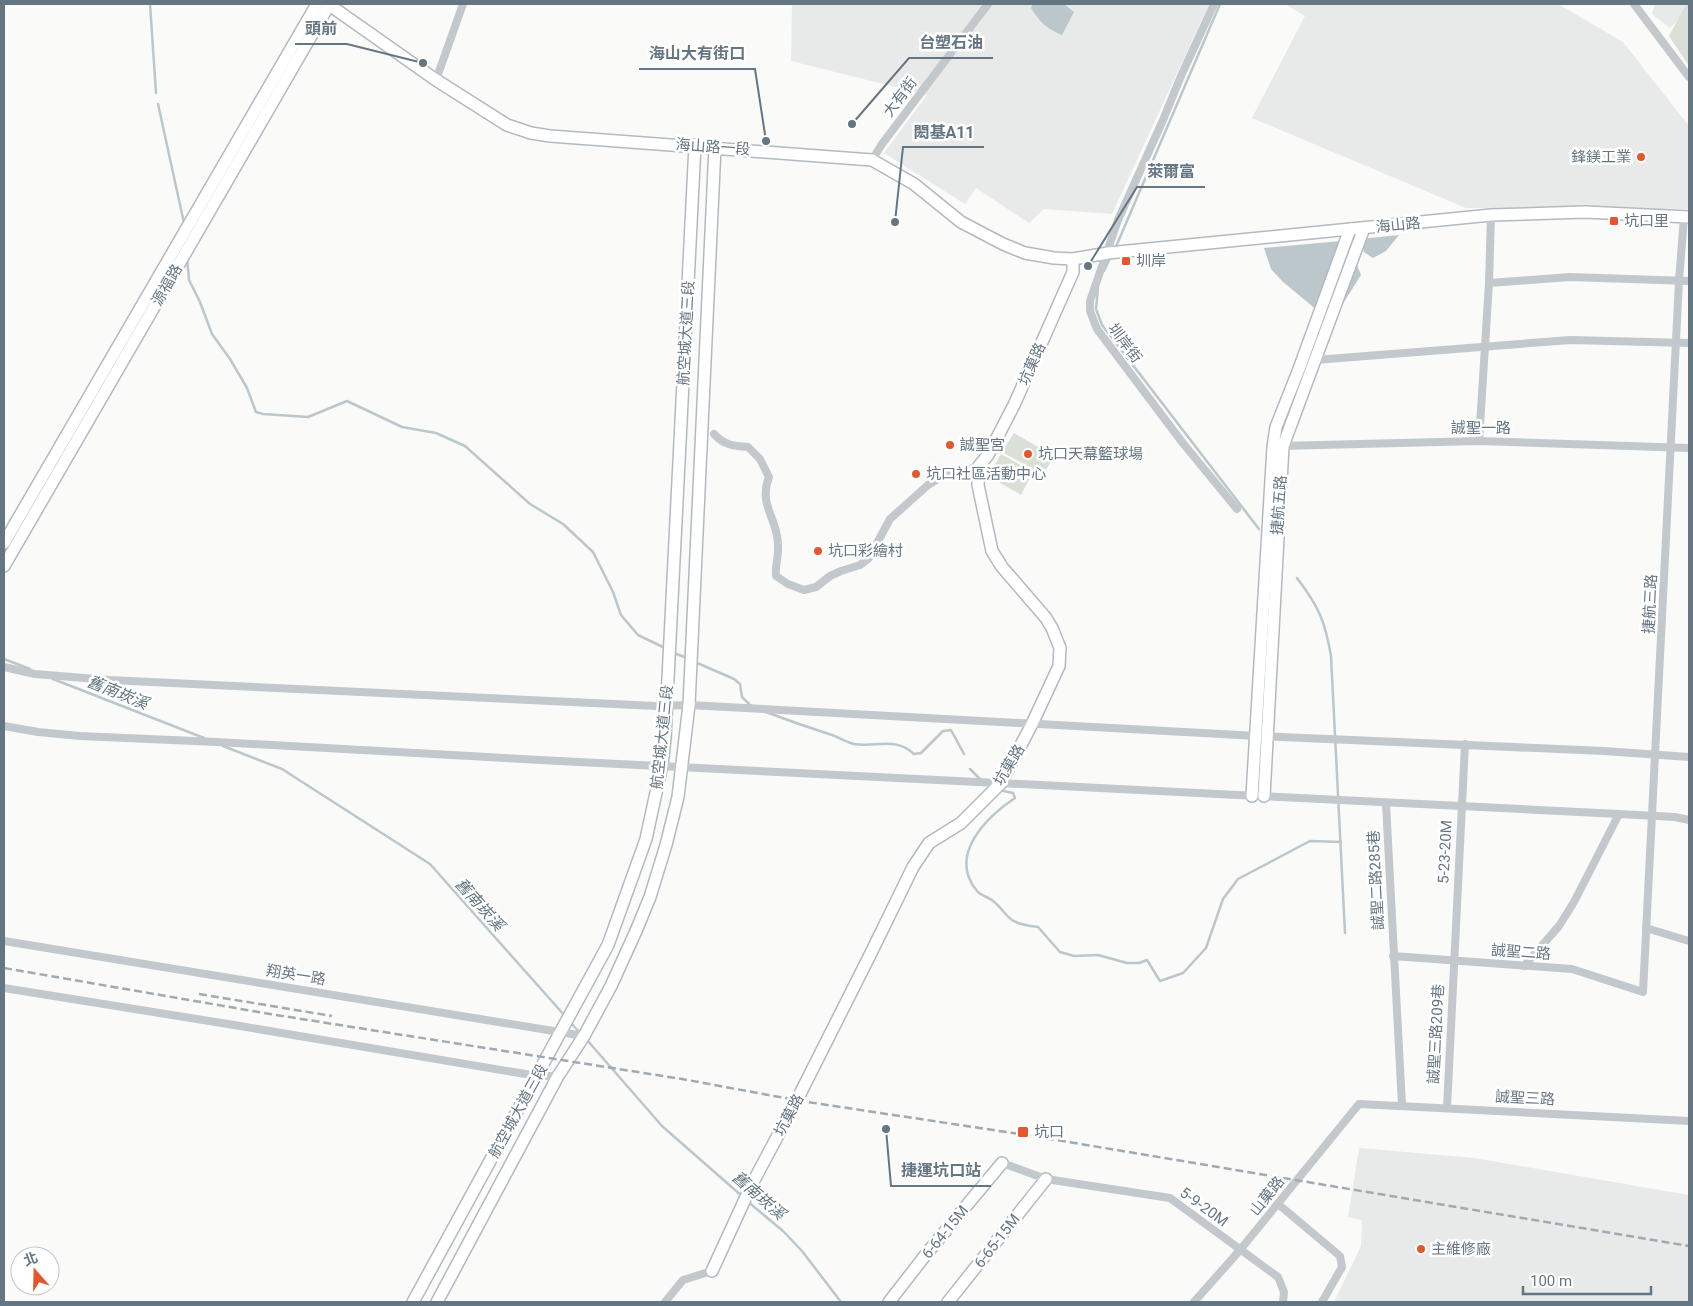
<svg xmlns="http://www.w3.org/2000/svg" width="1693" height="1306" font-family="Roboto,'Noto Sans TC',sans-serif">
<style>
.built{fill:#e8e9e9}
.green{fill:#dadfd7}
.water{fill:#bbc7cb}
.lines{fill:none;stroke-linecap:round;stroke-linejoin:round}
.stream{stroke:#bbc7cb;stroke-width:2.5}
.secondary-casing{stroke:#b3babf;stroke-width:14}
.street{stroke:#c3c8cc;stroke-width:8}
.secondary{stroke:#fff;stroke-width:11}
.rail{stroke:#a2aab0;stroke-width:2.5;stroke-dasharray:8 4;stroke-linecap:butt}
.poi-dot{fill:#e4572e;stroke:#fff;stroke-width:2}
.labels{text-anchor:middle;stroke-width:5;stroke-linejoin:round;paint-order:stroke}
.street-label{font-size:15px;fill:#657683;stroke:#fff}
.poi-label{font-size:15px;fill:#657683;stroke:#fff;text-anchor:start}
.water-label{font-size:16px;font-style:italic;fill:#60757c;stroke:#fff}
.leader{fill:none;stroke:#657683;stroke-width:2}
.callout-dot{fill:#657683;stroke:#fff;stroke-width:2}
.callout-label{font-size:16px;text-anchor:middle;font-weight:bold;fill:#657683;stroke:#fff;stroke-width:5;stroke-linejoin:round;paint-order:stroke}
</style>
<rect width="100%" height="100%" fill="#fafaf8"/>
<!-- built -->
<g class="built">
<polygon points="792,4 1209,4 1112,214 1044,209 1029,223 976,188 965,204 884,153 927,95 791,61"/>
<polygon points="1285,4 1558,4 1623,42 1689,126 1689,209 1466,208 1252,118 1305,16"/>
<polygon points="1655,4 1689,4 1689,9 1670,28 1652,14"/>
<polygon points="1359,1148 1474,1158 1689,1195 1689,1302 1334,1302 1361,1246 1362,1220 1348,1217"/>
</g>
<!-- green -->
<g class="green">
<polygon points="1689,4 1689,66 1669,36 1685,6"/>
<polygon points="1014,433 1054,456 1043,475 1002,452"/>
<polygon points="1001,454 1033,472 1021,495 988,476"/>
</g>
<!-- water -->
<g class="water">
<path d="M1033,4H1064L1074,12L1062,35C1047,29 1039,21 1031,8Z"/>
<polygon points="1399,235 1386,251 1373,258 1364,252 1360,239"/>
<polygon points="1351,240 1355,260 1361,275 1337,313 1332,318 1324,316 1282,281 1271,269 1264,248"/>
</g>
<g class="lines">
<!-- stream -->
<g class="stream">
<polyline points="150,4 156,93"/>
<polyline points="158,104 184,223"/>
<polyline points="1115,249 1220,4"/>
<polyline points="187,258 189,280 200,302 212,334 230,359 247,388 256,412 263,414 308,417 347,401 402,427 436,433 465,446 530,504 563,524 593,552 613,592 621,615 638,635 667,649"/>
<polyline points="1104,271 1111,256"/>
<polyline points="1098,288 1096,309 1102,325 1259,529"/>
<path d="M1297,578C1319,607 1325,621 1331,656L1345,933"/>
<polyline points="674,653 687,658"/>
<polyline points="4,659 30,669"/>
<polyline points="695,662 734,679 740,684 742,697 751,706"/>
<polyline points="53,679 204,738"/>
<path d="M766,712C787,720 807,727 829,734C837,736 845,742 854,744C875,748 895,736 914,754L921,753L943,731L951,730L964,754"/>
<polyline points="223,746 282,769 430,864 565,1016"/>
<polyline points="970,769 980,779"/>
<path d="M999,790L1013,793L1015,798C987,817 947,855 977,891C981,896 989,897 993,901C1000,906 1005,915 1012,920C1020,925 1030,926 1038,927L1060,952L1074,956L1098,955L1127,963H1139L1147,960L1160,981L1183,973L1206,948L1223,899L1238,879L1310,841L1341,842"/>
<polyline points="570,1022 580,1033"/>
<polyline points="587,1040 662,1126 743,1197"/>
<polyline points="747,1201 783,1231 802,1251 841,1302"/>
</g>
<defs>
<g id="secondary">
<polyline points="328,4 436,80 507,125 531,133 550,136 872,160 914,184 961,222 1003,244 1025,253 1054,258 1073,259 1108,253 1491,215 1585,212 1689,217"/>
<polyline points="4,543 317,4"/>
<polyline points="4,566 329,5"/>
<polyline points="1252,796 1273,447 1276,427 1299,369 1350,229"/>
<polyline points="1264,796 1283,446 1364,228"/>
<polyline points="712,1271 752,1184 800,1094 871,953 913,867 929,843 961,823 1001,783 1032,724 1059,666 1060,648 1052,628 1046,618 1002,567 992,551 978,485 979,466 988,455 1014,405 1073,272 1073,259"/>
<polyline points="413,1302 608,945 646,839 662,765 665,738 695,145"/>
<polyline points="437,1302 558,1076 584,1036 611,986 636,931 650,897 666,845 678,797 689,705 715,147"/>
<polyline points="889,1302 927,1253 1002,1163"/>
<polyline points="948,1302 1046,1179"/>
</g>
</defs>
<!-- secondary casing -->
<use href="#secondary" class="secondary-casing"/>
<!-- street -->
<g class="street">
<polyline points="1214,4 1181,76 1163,120 1118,220 1090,301 1090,311 1097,329 1182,442 1237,509"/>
<polyline points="1634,4 1689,77"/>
<polyline points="436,80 463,4"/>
<polyline points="872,160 882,144 988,4"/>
<polyline points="1489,283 1570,277 1689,281"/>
<polyline points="1315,360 1570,340 1689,343"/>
<path d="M714,434C724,445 733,446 748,447L760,459L769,477C758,505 777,517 778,544C779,555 775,565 776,576L788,584L804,590L816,587L830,576L841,571L860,565L869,558L890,519L928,485L941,477L979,466"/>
<polyline points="1479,441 1489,283 1491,215"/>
<polyline points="1280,446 1479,441 1689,448"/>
<polyline points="4,667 35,674 109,680 656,706 689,705 1257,736 1604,751 1689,757"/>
<polyline points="4,726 38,732 80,736 217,742 559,761 1619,814 1675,817 1689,820"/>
<polyline points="1386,804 1402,1105"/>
<polyline points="1646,928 1689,941"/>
<polyline points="4,941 584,1036"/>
<polyline points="1393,956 1572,969 1643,992 1679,281 1684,217"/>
<polyline points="1524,966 1559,926 1574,902 1619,814"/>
<polyline points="4,988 234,1025 537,1076 558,1076"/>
<polyline points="1447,1108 1465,744"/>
<polyline points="1002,1163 1046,1179 1170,1198 1278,1277 1284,1292 1283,1302"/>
<polyline points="1278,1204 1340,1256 1342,1267 1322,1302"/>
<polyline points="665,1302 683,1280 712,1271"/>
<polyline points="1194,1302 1240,1250 1359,1104 1689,1121"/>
</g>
<!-- secondary -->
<use href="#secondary" class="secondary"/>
<!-- rail -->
<g class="rail">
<polyline points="4,968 270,1014 682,1079 801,1101 1039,1137 1689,1246"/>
<polyline points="199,994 332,1016"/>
</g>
</g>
<!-- markers -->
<g class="poi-dot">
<circle cx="1641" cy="157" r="5"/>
<rect x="1609" y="216" width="10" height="10" rx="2.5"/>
<rect x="1121" y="256" width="10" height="10" rx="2.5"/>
<circle cx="950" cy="445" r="5"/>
<circle cx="1028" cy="454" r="5"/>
<circle cx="916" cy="474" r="5"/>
<circle cx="818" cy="551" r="5"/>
<rect x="1017" y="1126" width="12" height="12" rx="2.5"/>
<circle cx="1421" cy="1249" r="5"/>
</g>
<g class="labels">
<!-- street labels -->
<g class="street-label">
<text transform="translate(900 97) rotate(-53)" y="5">大有街</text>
<text transform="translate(713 147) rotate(4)" y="5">海山路一段</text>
<text transform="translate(1398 225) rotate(-6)" y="5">海山路</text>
<text transform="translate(167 285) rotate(-60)" y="5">源福路</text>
<text transform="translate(686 333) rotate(-87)" y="5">航空城大道三段</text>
<text transform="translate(1125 343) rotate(53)" y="5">圳岸街</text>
<text transform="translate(1032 364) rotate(-66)" y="5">坑菓路</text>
<text x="1481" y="433">誠聖一路</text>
<text transform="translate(1279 505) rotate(-86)" y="5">捷航五路</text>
<text transform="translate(1650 604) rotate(-87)" y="5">捷航三路</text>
<text transform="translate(662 737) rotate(-84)" y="5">航空城大道三段</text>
<text transform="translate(1009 765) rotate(-59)" y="5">坑菓路</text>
<text transform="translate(1445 852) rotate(-87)" y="5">5-23-20M</text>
<text transform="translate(1376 880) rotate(-93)" y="5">誠聖二路285巷</text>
<text transform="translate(1521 952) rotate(4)" y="5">誠聖二路</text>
<text transform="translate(296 975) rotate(9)" y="5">翔英一路</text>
<text transform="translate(1436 1034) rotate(-87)" y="5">誠聖三路209巷</text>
<text transform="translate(1525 1098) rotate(3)" y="5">誠聖三路</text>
<text transform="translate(518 1111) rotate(-61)" y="5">航空城大道三段</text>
<text transform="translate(789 1115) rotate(-62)" y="5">坑菓路</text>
<text transform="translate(1267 1196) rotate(-51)" y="5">山菓路</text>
<text transform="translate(1204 1207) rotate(36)" y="5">5-9-20M</text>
<text transform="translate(945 1232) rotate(-51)" y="5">6-64-15M</text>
<text transform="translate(997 1241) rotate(-52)" y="5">6-65-15M</text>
</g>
<!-- poi labels -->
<g class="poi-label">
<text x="1631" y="162" text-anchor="end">鋒鎂工業</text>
<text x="1624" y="226">坑口里</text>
<text x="1136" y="266">圳岸</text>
<text x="960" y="450">誠聖宮</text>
<text x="1038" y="459">坑口天幕籃球場</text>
<text x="926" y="479">坑口社區活動中心</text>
<text x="828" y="556">坑口彩繪村</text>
<text x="1034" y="1137">坑口</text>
<text x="1431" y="1254">主維修廠</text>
</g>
<!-- water labels -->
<g class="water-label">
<text transform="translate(118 692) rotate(22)" y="6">舊南崁溪</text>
<text transform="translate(480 904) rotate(48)" y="6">舊南崁溪</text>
<text transform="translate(759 1195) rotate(41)" y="6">舊南崁溪</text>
</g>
</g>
<!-- callouts -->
<path class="leader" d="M423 63L347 44H295M852 124L909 58H993M766 141L755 69H639M895 222L903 147H984M1088 266L1137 187H1205M886 1129L891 1186H991"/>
<g class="callout-dot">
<circle cx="423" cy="63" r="5"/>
<circle cx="852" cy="124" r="5"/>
<circle cx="766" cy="141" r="5"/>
<circle cx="895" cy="222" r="5"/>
<circle cx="1088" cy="266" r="5"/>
<circle cx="886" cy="1129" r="5"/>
</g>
<g class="callout-label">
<text x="321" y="34">頭前</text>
<text x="951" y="48">台塑石油</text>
<text x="697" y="59">海山大有街口</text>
<text x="944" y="138">閎基A11</text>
<text x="1171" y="177">萊爾富</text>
<text x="941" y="1176">捷運坑口站</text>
</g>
<!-- border -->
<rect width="1693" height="1306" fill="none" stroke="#657683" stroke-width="10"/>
<!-- north arrow -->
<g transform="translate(35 1271) rotate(340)"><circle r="24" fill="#ffffff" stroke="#c1c8cd"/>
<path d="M0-4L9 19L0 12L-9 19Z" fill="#e4572e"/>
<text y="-8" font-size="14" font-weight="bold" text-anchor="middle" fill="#657683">北</text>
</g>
<!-- scale -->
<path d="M1523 1286v8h128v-8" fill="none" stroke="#657683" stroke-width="2.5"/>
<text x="1530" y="1286" font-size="15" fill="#657683" stroke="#ffffff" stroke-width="4" paint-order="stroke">100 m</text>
</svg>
